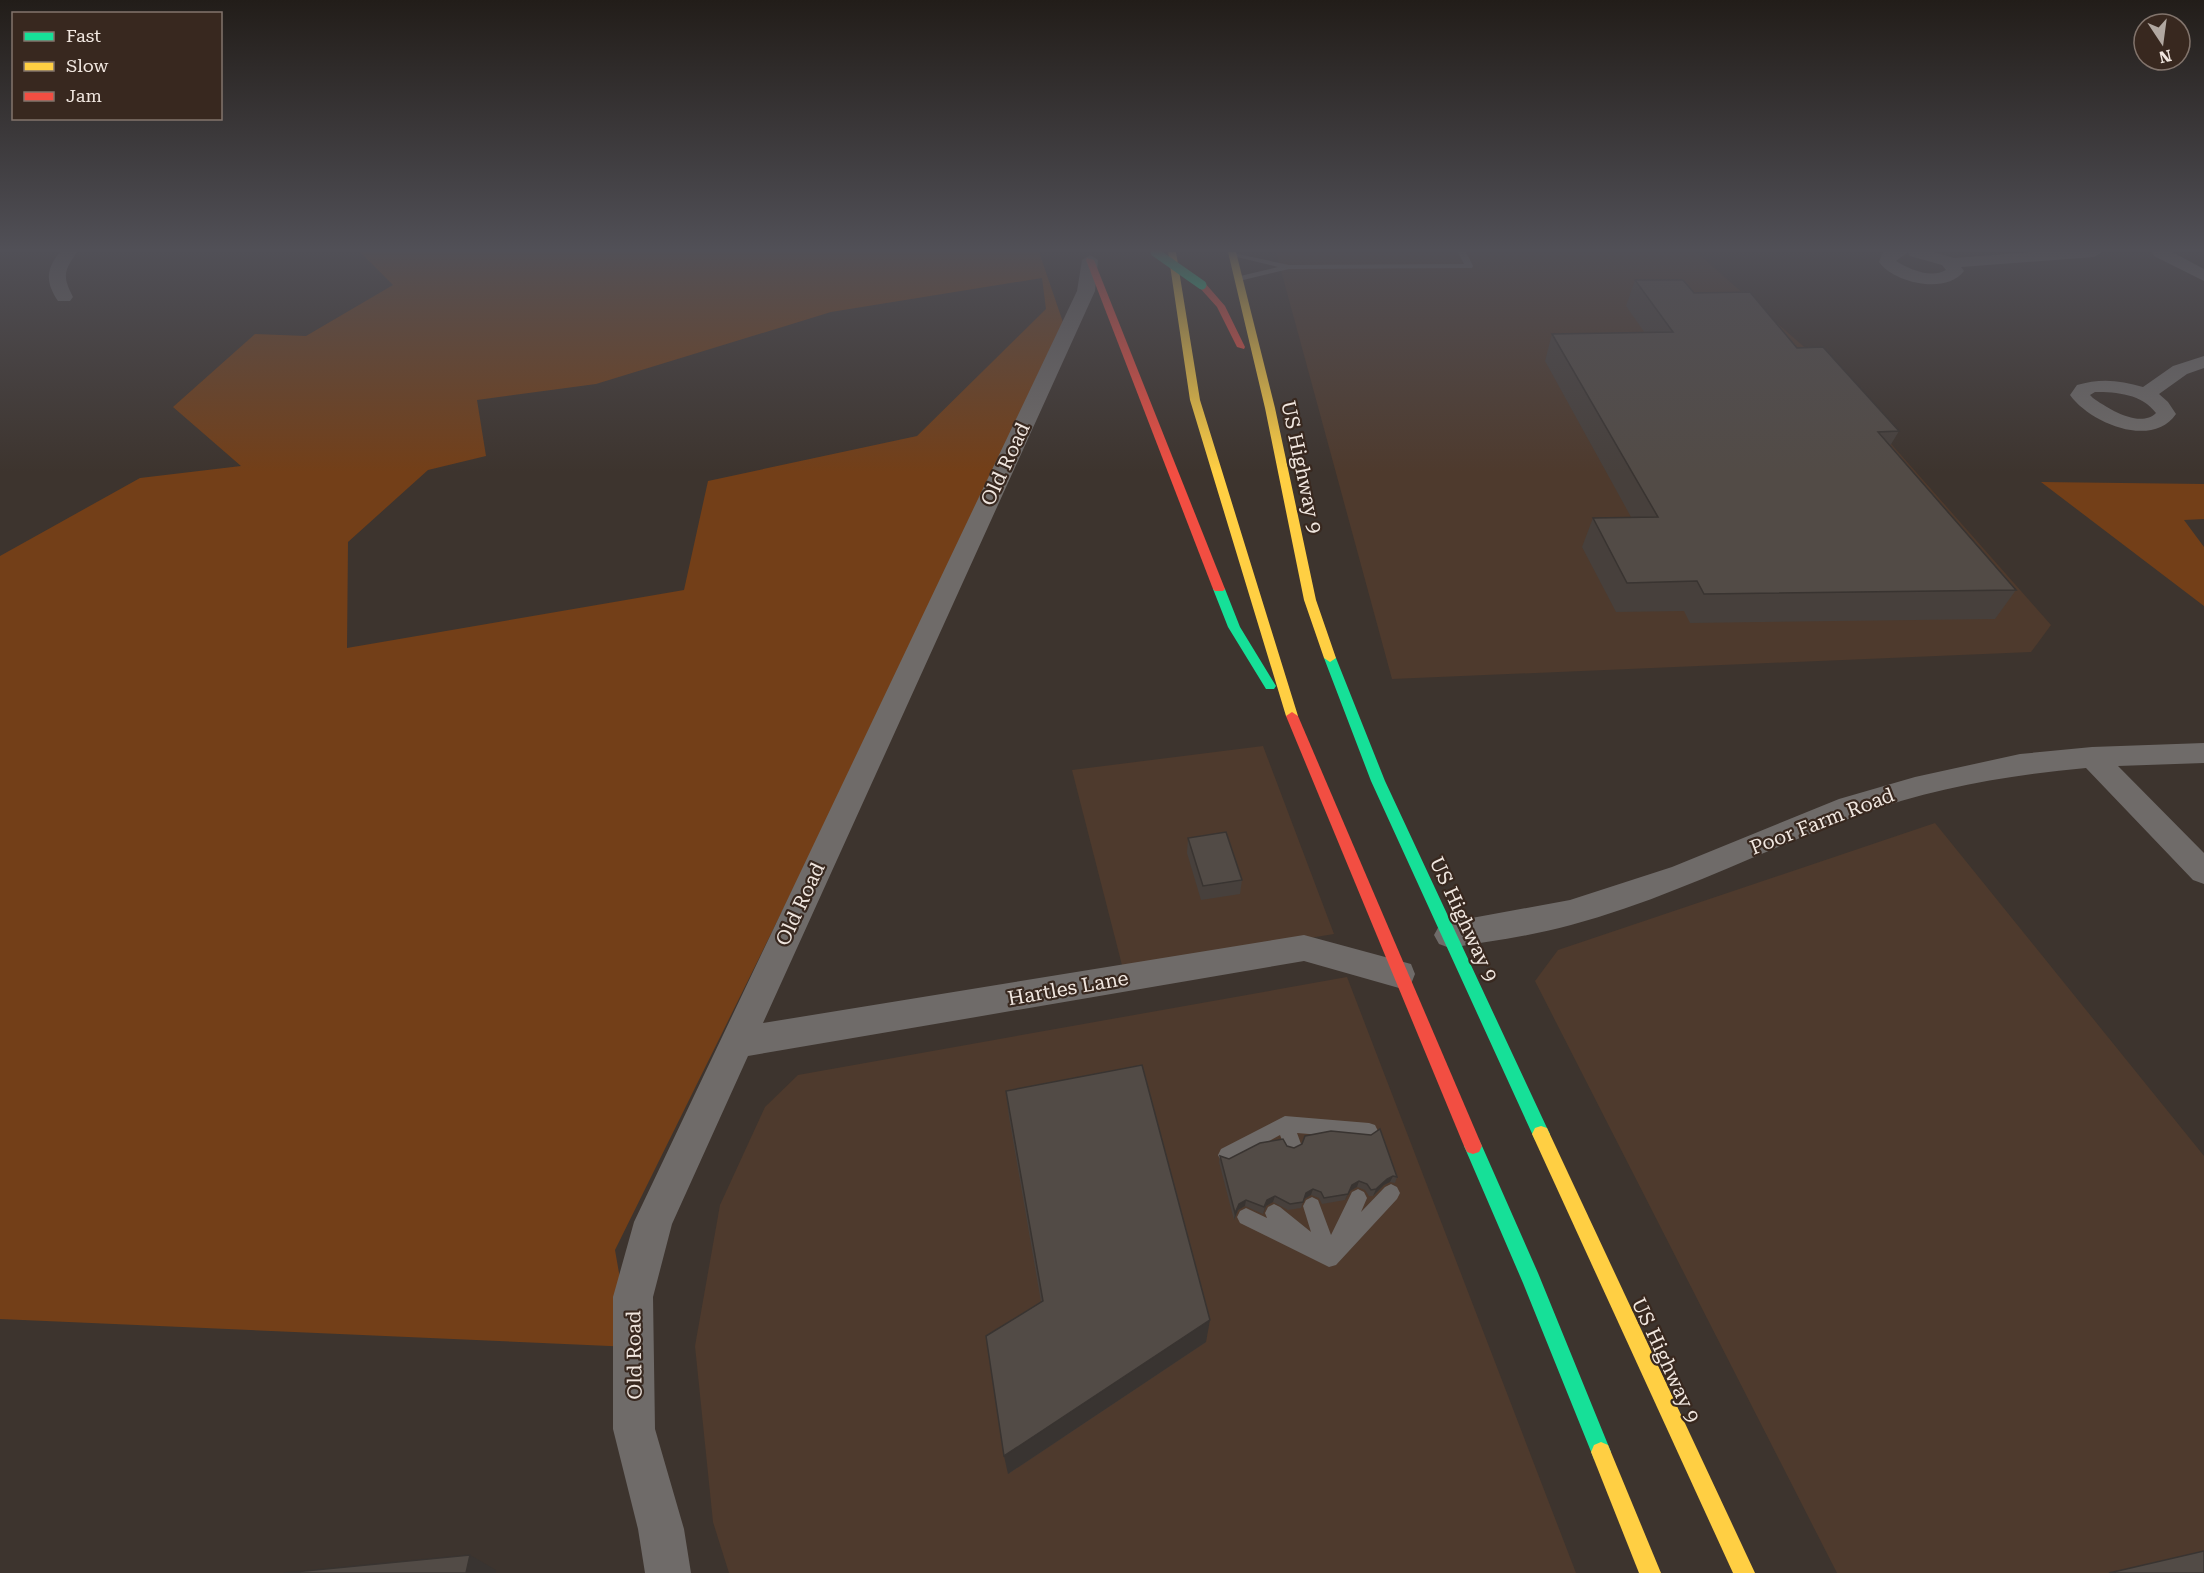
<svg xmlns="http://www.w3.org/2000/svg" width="2204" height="1573" font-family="'Roboto Serif',serif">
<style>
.built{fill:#4e3a2d}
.green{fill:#733f18;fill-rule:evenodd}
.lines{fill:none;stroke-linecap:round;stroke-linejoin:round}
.lane{fill:#6f6b69;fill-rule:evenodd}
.street{fill:#6f6b69;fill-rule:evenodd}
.fast{fill:#16e098;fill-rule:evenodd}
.slow{fill:#ffcf43;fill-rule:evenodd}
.jam{fill:#f24e42;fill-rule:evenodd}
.fast-bridge{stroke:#16e098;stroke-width:9}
.wall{fill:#47403c}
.shaded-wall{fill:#393431}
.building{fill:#524b46;stroke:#393431;stroke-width:1.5}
.labels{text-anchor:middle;stroke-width:4.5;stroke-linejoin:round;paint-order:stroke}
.street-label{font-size:20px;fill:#f0e6df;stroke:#38281f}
</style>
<rect width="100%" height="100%" fill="#3d342e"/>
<!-- built -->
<g class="built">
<polygon points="1276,252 1696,252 1810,352 2051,625 2031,652 1392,679"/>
<polygon points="1263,746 1334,934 1123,969 1072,770"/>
<polygon points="1935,823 2204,1156 2204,1573 1837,1573 1535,981 1558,950"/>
<polygon points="1347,977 1576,1573 729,1573 713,1522 695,1346 720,1205 765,1107 798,1075"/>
</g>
<!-- green -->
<g class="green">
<path d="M360,252H1039L1067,334L615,1250L632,1347L0,1319V556L140,478L241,466L173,407L255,334L306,336L393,285ZM1042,278L1046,309L917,436L708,481L684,590L347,648L348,542L428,470L486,456L477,400L596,384L831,312Z"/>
<polygon points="2041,482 2204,484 2204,519 2184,520 2204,547 2204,606"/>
</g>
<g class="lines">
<!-- lane -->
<g class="lane">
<polygon points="1458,252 1466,252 1473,266 1472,268 1289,269 1239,281 1235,279 1236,277 1278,267 1229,255 1233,253 1289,265 1464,264"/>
<polygon points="1285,1116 1369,1123 1375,1125 1378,1131 1375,1137 1369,1139 1297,1133 1301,1144 1298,1150 1292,1152 1286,1150 1280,1135 1233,1161 1227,1163 1221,1161 1218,1155 1221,1149"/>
<polygon points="1391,1184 1397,1187 1400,1193 1397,1199 1336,1265 1329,1267 1240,1223 1237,1217 1240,1211 1246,1208 1267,1218 1265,1213 1268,1207 1274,1204 1280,1207 1311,1232 1303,1206 1306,1200 1312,1197 1318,1200 1331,1235 1352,1192 1358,1189 1364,1192 1367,1198 1361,1212 1385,1187"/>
</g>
<!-- street -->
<g class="street">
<path d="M60,252H77C64,271 62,276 73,297L70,301H58C45,282 46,269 60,252Z"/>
<path d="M1883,252H1933L1954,258L2033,252H2102L2094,257L1961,267L1964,271C1946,295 1894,283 1879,262ZM1908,252L1910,256L1942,265L1946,270C1931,279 1909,269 1896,261Z"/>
<polygon points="2152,252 2172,252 2204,269 2204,281 2154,256"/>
<polygon points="1090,255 1098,260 1095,291 763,1023 1304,935 1411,964 1415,974 1411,984 1399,988 1304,961 748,1056 672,1224 653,1297 655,1429 684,1529 691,1573 645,1573 638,1529 613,1429 613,1297 634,1222 1077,291 1082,260"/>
<path d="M2204,356V368L2187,374L2159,394L2168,402L2176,414C2152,449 2090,423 2070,395L2077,385C2100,378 2120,380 2143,387L2173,366ZM2095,392C2117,392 2142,394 2156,413C2140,429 2107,408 2093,398L2090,395Z"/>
<path d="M2204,743V763L2118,766L2204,853V884L2193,880L2086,768C2009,775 1932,788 1859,815C1762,850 1671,898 1571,925C1532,936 1490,941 1450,948L1439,944L1434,935L1439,926L1450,922L1570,900L1672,867L1839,799L1915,777L2020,754L2092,747Z"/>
</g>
<!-- fast -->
<g class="fast">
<polygon points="1219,585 1225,589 1240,627 1276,686 1274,689 1266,689 1228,627 1213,589"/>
<polygon points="1330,654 1336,658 1385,781 1547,1128 1550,1134 1547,1140 1541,1142 1535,1140 1371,781 1324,658"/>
<polygon points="1473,1138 1479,1140 1482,1146 1538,1273 1611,1452 1608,1459 1601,1462 1594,1459 1523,1283 1464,1146 1467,1140"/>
</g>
<!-- slow -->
<g class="slow">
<polygon points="1168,252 1176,252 1200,400 1298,716 1292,720 1286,716 1190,400"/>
<polygon points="1228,252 1236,252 1275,408 1316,600 1336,658 1330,662 1324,658 1304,600 1265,408"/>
<polygon points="1541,1126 1547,1128 1755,1573 1733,1573 1532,1134 1535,1128"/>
<polygon points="1601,1442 1608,1445 1661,1573 1639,1573 1591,1452 1594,1445"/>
</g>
<!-- jam -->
<g class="jam">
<polygon points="1087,258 1094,260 1225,589 1223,591 1215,591 1213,589 1086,260"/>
<polygon points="1199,283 1205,283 1225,306 1245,347 1244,349 1237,347 1217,307 1199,287"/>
<polygon points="1292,712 1298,716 1482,1146 1479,1152 1473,1154 1467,1152 1464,1146 1286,716"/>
</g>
<!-- fast-bridge -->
<polyline class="fast-bridge" points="1155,252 1202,285"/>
</g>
<!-- wall -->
<g class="wall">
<polygon points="1635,280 1694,293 1797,348 1899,431 1890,446 2016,590 1995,619 1690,623 1684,611 1616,612 1582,547 1593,518 1631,517 1545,361 1552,334 1645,333 1626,306"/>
<polygon points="1188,838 1242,880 1240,894 1201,900 1187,853"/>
<polygon points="1006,1091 1206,1342 1008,1474 1041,1302 1009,1117"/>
<polygon points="1287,1146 1294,1148 1397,1177 1395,1183 1390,1182 1384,1185 1373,1196 1369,1196 1365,1190 1357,1187 1350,1191 1345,1200 1322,1204 1319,1198 1311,1195 1304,1199 1301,1208 1288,1210 1273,1202 1266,1206 1263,1214 1245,1206 1238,1210 1234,1220 1219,1162 1220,1156 1229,1159"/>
</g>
<!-- shaded-wall -->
<g class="shaded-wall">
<polygon points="1393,1176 1390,1182 1384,1185 1373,1196 1376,1189 1387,1179"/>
<polygon points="1359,1181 1357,1187 1350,1191 1345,1200 1352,1185"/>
<polygon points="1313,1189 1311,1195 1304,1199 1306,1193"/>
<polygon points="1275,1196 1273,1202 1266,1206 1263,1214 1267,1200"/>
<polygon points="1246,1200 1245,1206 1238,1210 1234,1220 1235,1213 1239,1204"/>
<polygon points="1210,1320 1206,1342 1008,1474 1004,1456"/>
<polygon points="470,1555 496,1570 496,1573 466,1573"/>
</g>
<!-- building -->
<g class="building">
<polygon points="1635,280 1683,280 1694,293 1750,292 1797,348 1823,347 1899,431 1878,432 2016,590 1704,594 1697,581 1627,583 1593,518 1658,517 1552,334 1673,332"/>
<polygon points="1226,832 1242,880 1203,886 1188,838"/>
<polygon points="1142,1065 1210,1320 1004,1456 986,1336 1043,1301 1006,1091"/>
<polygon points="1380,1129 1397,1177 1393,1176 1387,1179 1376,1189 1371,1190 1367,1184 1359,1181 1352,1185 1348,1194 1324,1198 1321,1192 1313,1189 1306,1193 1303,1202 1290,1204 1275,1196 1267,1200 1264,1207 1246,1200 1239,1204 1235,1213 1220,1156 1229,1159 1260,1143 1283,1139 1287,1146 1294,1148 1302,1144 1305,1136 1331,1131 1371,1135"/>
<polygon points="2204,1551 2204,1573 2109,1573"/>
<polygon points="470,1555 466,1573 284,1573"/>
</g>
<!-- sky -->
<linearGradient id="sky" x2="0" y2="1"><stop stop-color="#221d19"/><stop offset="0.53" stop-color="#515057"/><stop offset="1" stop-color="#515057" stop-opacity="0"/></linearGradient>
<rect width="2204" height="472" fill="url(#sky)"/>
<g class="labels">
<!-- street labels -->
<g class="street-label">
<text transform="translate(1005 464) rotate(-65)" y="7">Old Road</text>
<text transform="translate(1302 467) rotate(78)" y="7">US Highway 9</text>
<text transform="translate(1822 821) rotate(-21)" y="7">Poor Farm Road</text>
<text transform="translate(800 904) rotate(-65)" y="7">Old Road</text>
<text transform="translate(1464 919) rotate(65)" y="7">US Highway 9</text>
<text transform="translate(1068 988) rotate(-10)" y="7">Hartles Lane</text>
<text transform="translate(634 1355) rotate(-91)" y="7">Old Road</text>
<text transform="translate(1666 1360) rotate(65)" y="7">US Highway 9</text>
</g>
</g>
<!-- legend -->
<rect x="12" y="12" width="210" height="108" fill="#38281f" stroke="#82746c" stroke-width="1.5"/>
<rect x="24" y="32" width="30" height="9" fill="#16e098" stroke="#82746c" stroke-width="1.5"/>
<text x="66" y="42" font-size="18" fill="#f0e6df">Fast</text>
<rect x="24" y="62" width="30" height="9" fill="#ffcf43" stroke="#82746c" stroke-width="1.5"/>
<text x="66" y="72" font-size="18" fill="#f0e6df">Slow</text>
<rect x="24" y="92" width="30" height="9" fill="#f24e42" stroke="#82746c" stroke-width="1.5"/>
<text x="66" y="102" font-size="18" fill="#f0e6df">Jam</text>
<!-- north arrow -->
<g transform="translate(2162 42) rotate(167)"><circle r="28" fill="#38281f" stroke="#82746c" stroke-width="1.5"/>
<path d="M0-4.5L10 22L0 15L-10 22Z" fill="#b1a8a1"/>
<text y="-9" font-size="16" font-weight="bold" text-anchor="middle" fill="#f0e6df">N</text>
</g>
</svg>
